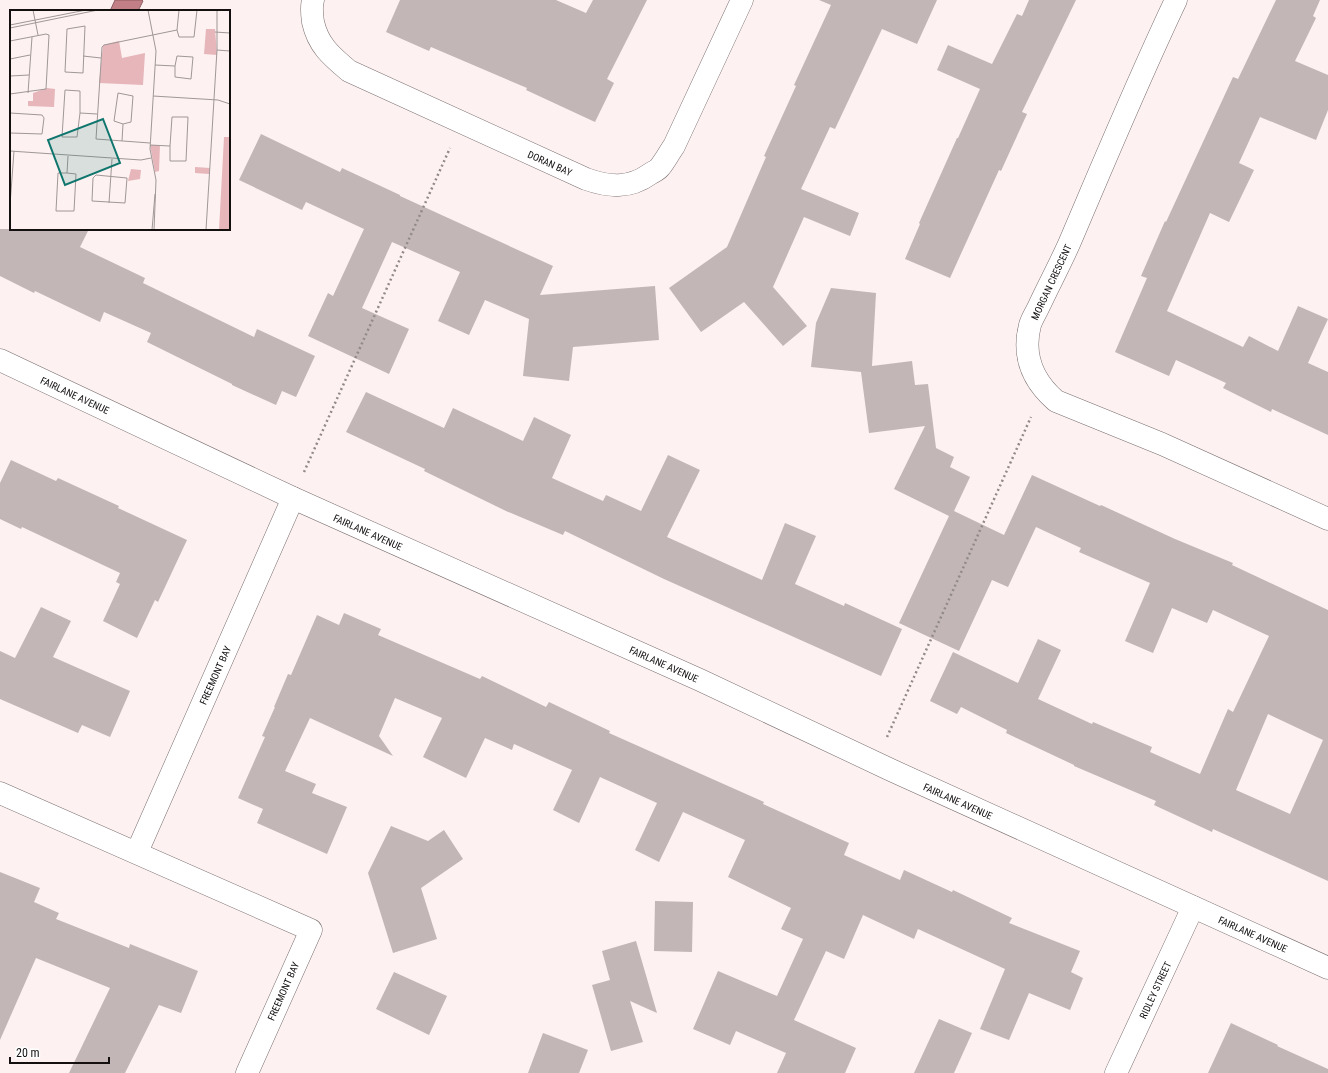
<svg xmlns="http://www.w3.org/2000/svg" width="1328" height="1073" font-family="'Roboto Condensed',sans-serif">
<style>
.water{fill:#c37f86;stroke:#8e5e63}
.building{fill:#c2b6b7;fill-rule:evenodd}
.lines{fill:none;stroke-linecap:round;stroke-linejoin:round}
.minor-casing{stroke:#796e6f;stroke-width:23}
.path{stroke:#928a8a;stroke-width:2.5;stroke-dasharray:2 3;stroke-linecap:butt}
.minor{stroke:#fff;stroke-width:22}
.labels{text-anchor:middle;stroke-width:4;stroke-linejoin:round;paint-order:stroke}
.street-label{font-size:10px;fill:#141010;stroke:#fff}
.inset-road{fill:none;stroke:#a09797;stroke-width:1}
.view{fill:#0f766e;fill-opacity:0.15;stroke:#0f766e;stroke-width:2}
.inset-edge{fill:none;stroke:#141010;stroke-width:2}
</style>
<rect width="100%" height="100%" fill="#fdf1f1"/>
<!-- water -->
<polygon class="water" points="115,0 142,0 143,1 138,11 110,11"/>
<!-- building -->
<g class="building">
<polygon points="400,0 556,0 586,13 593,0 647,0 607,79 614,83 595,122 526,90 527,88 431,47 429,51 386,32"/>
<polygon points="819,0 937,0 917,44 882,29 835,129 830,127 801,189 859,213 850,236 804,217 773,287 807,326 783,346 744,302 701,332 669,288 727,247 766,157 764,156 796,86 794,85 831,5"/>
<polygon points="1029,0 1076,0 1022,112 1027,114 1001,171 999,170 950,278 905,259 920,224 919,223 957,138 958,138 980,89 937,70 948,45 992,64 1017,14 1022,16"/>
<polygon points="1276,0 1320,0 1313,16 1316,18 1295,61 1328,75 1328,110 1316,140 1260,117 1239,163 1254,170 1229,222 1210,213 1167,311 1243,347 1249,336 1278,351 1298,306 1328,319 1308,363 1328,372 1328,435 1272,409 1271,412 1223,388 1226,383 1176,360 1169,376 1115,352 1147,278 1141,276 1165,221 1166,222 1233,77 1238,79"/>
<polygon points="261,134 340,172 342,168 400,195 400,196 553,266 540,295 655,286 659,340 573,347 569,381 523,376 529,319 485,300 469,335 438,321 460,272 392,242 362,308 409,329 389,374 308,336 328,293 333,296 364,229 306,202 302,210 239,180"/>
<polygon points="0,229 89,229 80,247 145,278 143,283 254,337 257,329 315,356 296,397 282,391 276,405 232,385 232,384 147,342 151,333 104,312 100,322 35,291 34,293 0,276"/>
<path d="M831,288L876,293L872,366L912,361L915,385L928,384L936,448L954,457L950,467L970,477L954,511L1004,535L1032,475L1100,506L1101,505L1175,539L1233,563L1232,565L1328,610V881L1213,829L1212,832L1154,805L1156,801L1074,766V765L1006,733L1007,730L961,707L957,714L930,701L953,652L1018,683L1038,639L1061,650L1038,699L1092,724L1093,722L1152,747L1150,752L1200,774L1228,709L1233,712L1269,636L1213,610L1207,623L1172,608L1153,653L1125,641L1150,583L1079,552L1081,548L1036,527L1008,587L992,580L959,651L899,623L949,516L894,489L925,426L869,433L861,372L811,367L816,323ZM1268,714L1323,740L1290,814L1236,790Z"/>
<polygon points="366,392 444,428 453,408 523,441 534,417 571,435 552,478 603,501 606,495 641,511 668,455 700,470 667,537 762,580 785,523 816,536 795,584 844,606 845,603 902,629 881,676 664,579 565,531 563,535 506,511 424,471 425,469 346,432"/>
<polygon points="11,460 56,481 58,478 119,506 118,508 187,540 158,602 155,600 137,638 103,621 120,584 116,582 120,573 22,527 21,529 0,519 0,483"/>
<polygon points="41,607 71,621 53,657 130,691 110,737 82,725 78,733 0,699 0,651 15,658"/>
<polygon points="344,613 381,629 378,635 480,679 482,676 546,707 549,702 610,731 609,733 764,802 763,804 849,843 844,855 900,880 904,870 952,892 953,890 1012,918 1009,923 1080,951 1071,972 1083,978 1070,1010 1029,993 1009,1040 980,1029 1005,969 918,929 914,939 863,915 844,959 826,951 794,1020 856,1048 845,1073 777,1073 786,1053 736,1031 730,1045 693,1029 718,971 777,996 803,939 781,929 791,908 728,877 745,840 683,812 659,862 635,850 657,803 600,777 579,823 553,810 572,770 514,744 512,750 485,738 466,778 423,757 442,718 395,698 379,736 393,756 310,718 285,771 316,784 312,793 347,807 327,854 257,823 263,809 238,798 265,737 262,736 275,707 274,707 288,674 291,675 317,615 339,625"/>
<polygon points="391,826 428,841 444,830 463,859 421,888 437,939 393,953 368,873"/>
<polygon points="0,872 40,888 34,902 59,913 56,919 129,948 130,944 198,971 181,1013 159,1005 125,1073 69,1073 110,988 36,958 0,1040"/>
<polygon points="655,901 693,902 692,952 654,951"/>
<polygon points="636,941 657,1013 630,1001 643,1042 611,1051 592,985 610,980 602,951"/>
<polygon points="394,972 447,996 429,1035 376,1009"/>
<polygon points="939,1019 972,1033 954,1073 914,1073"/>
<polygon points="1231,1023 1278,1045 1277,1046 1328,1069 1328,1073 1208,1073"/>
<polygon points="543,1033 588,1050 579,1073 528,1073"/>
</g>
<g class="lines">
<defs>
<g id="minor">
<path d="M313,0C311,7 312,15 313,22C318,45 331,56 349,71L586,179C609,187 629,189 650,174C653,172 658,170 660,167C665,161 669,153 674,146L742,0"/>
<path d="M1176,0C1138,80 1104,162 1069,244C1060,264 1050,283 1040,304C1037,311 1032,318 1030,325C1022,356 1033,381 1056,401L1162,444L1328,519"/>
<polyline points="0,360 293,498 700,680 891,770 1328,968"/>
<polyline points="0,793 311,930 247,1073"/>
<polyline points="137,852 293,498"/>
<polyline points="1116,1073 1193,907"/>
</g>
</defs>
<!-- minor casing -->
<use href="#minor" class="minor-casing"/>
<!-- path -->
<g class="path">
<polyline points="304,472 450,148"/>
<polyline points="887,737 1031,417"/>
</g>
<!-- minor -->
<use href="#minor" class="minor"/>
</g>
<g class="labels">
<!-- street labels -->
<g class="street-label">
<text transform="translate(550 163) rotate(24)" y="4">DORAN BAY</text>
<text transform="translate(1051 282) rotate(-65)" y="4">MORGAN CRESCENT</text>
<text transform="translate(75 395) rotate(25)" y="4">FAIRLANE AVENUE</text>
<text transform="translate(368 532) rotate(24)" y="4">FAIRLANE AVENUE</text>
<text transform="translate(664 664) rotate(24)" y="4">FAIRLANE AVENUE</text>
<text transform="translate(215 675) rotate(-66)" y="4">FREEMONT BAY</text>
<text transform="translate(958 801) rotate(24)" y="4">FAIRLANE AVENUE</text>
<text transform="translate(1253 934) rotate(24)" y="4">FAIRLANE AVENUE</text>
<text transform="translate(1155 990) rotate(-65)" y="4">RIDLEY STREET</text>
<text transform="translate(283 991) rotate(-66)" y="4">FREEMONT BAY</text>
</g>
</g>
<!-- overview -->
<g transform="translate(10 10)">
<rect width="220" height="220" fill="#fdf1f1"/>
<path d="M196,19H205L207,45L194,44ZM109,31L112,48L135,43L133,75L89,73L93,35ZM37,78L45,79L44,97L18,96V91H23V83ZM214,127H220V220H209ZM140,135H150L149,161L145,162ZM185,157L200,158L199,164L185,163ZM121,159L131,160L130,169L118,171Z" fill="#e6b6ba"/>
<path class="inset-road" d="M23,0L28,25M138,0L146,41L140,139L146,170L144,220M0,15L76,0M75,16L73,63L55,62L57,19ZM0,18L88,0M167,20L169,27H184L187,0M205,22L220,23M0,31L36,24L39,25L36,79L0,84M207,40L220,41M73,46L91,48M0,49L20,45M145,55L165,56L167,46L183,47L181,69L165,67V56M0,66L19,65M18,83L22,27M143,86L208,90L220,94M0,103L32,105L34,108L32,124L0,123M70,103L67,127H52L55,80L70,81V103L87,104M112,131L113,114L104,111L108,83L123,86L121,112L113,114M140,133L86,129L92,37L94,35L167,20L169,0M140,135L160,136L162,107H178L176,151H160V136M0,141L131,150L141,148M57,163L66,164L64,201H46L48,163H57L58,146M86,165L117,168L115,193L82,191L83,168ZM99,193L102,149M0,195L4,141M142,220L145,184M196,220L207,40V0"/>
<path class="view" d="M93,109L110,153L55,175L38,130Z"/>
<rect width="220" height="220" class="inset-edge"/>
</g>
<!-- scale -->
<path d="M10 1057v6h99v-6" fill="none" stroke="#141010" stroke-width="2"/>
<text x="16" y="1057" font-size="12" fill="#141010" stroke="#ffffff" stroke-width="3" paint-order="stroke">20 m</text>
</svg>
